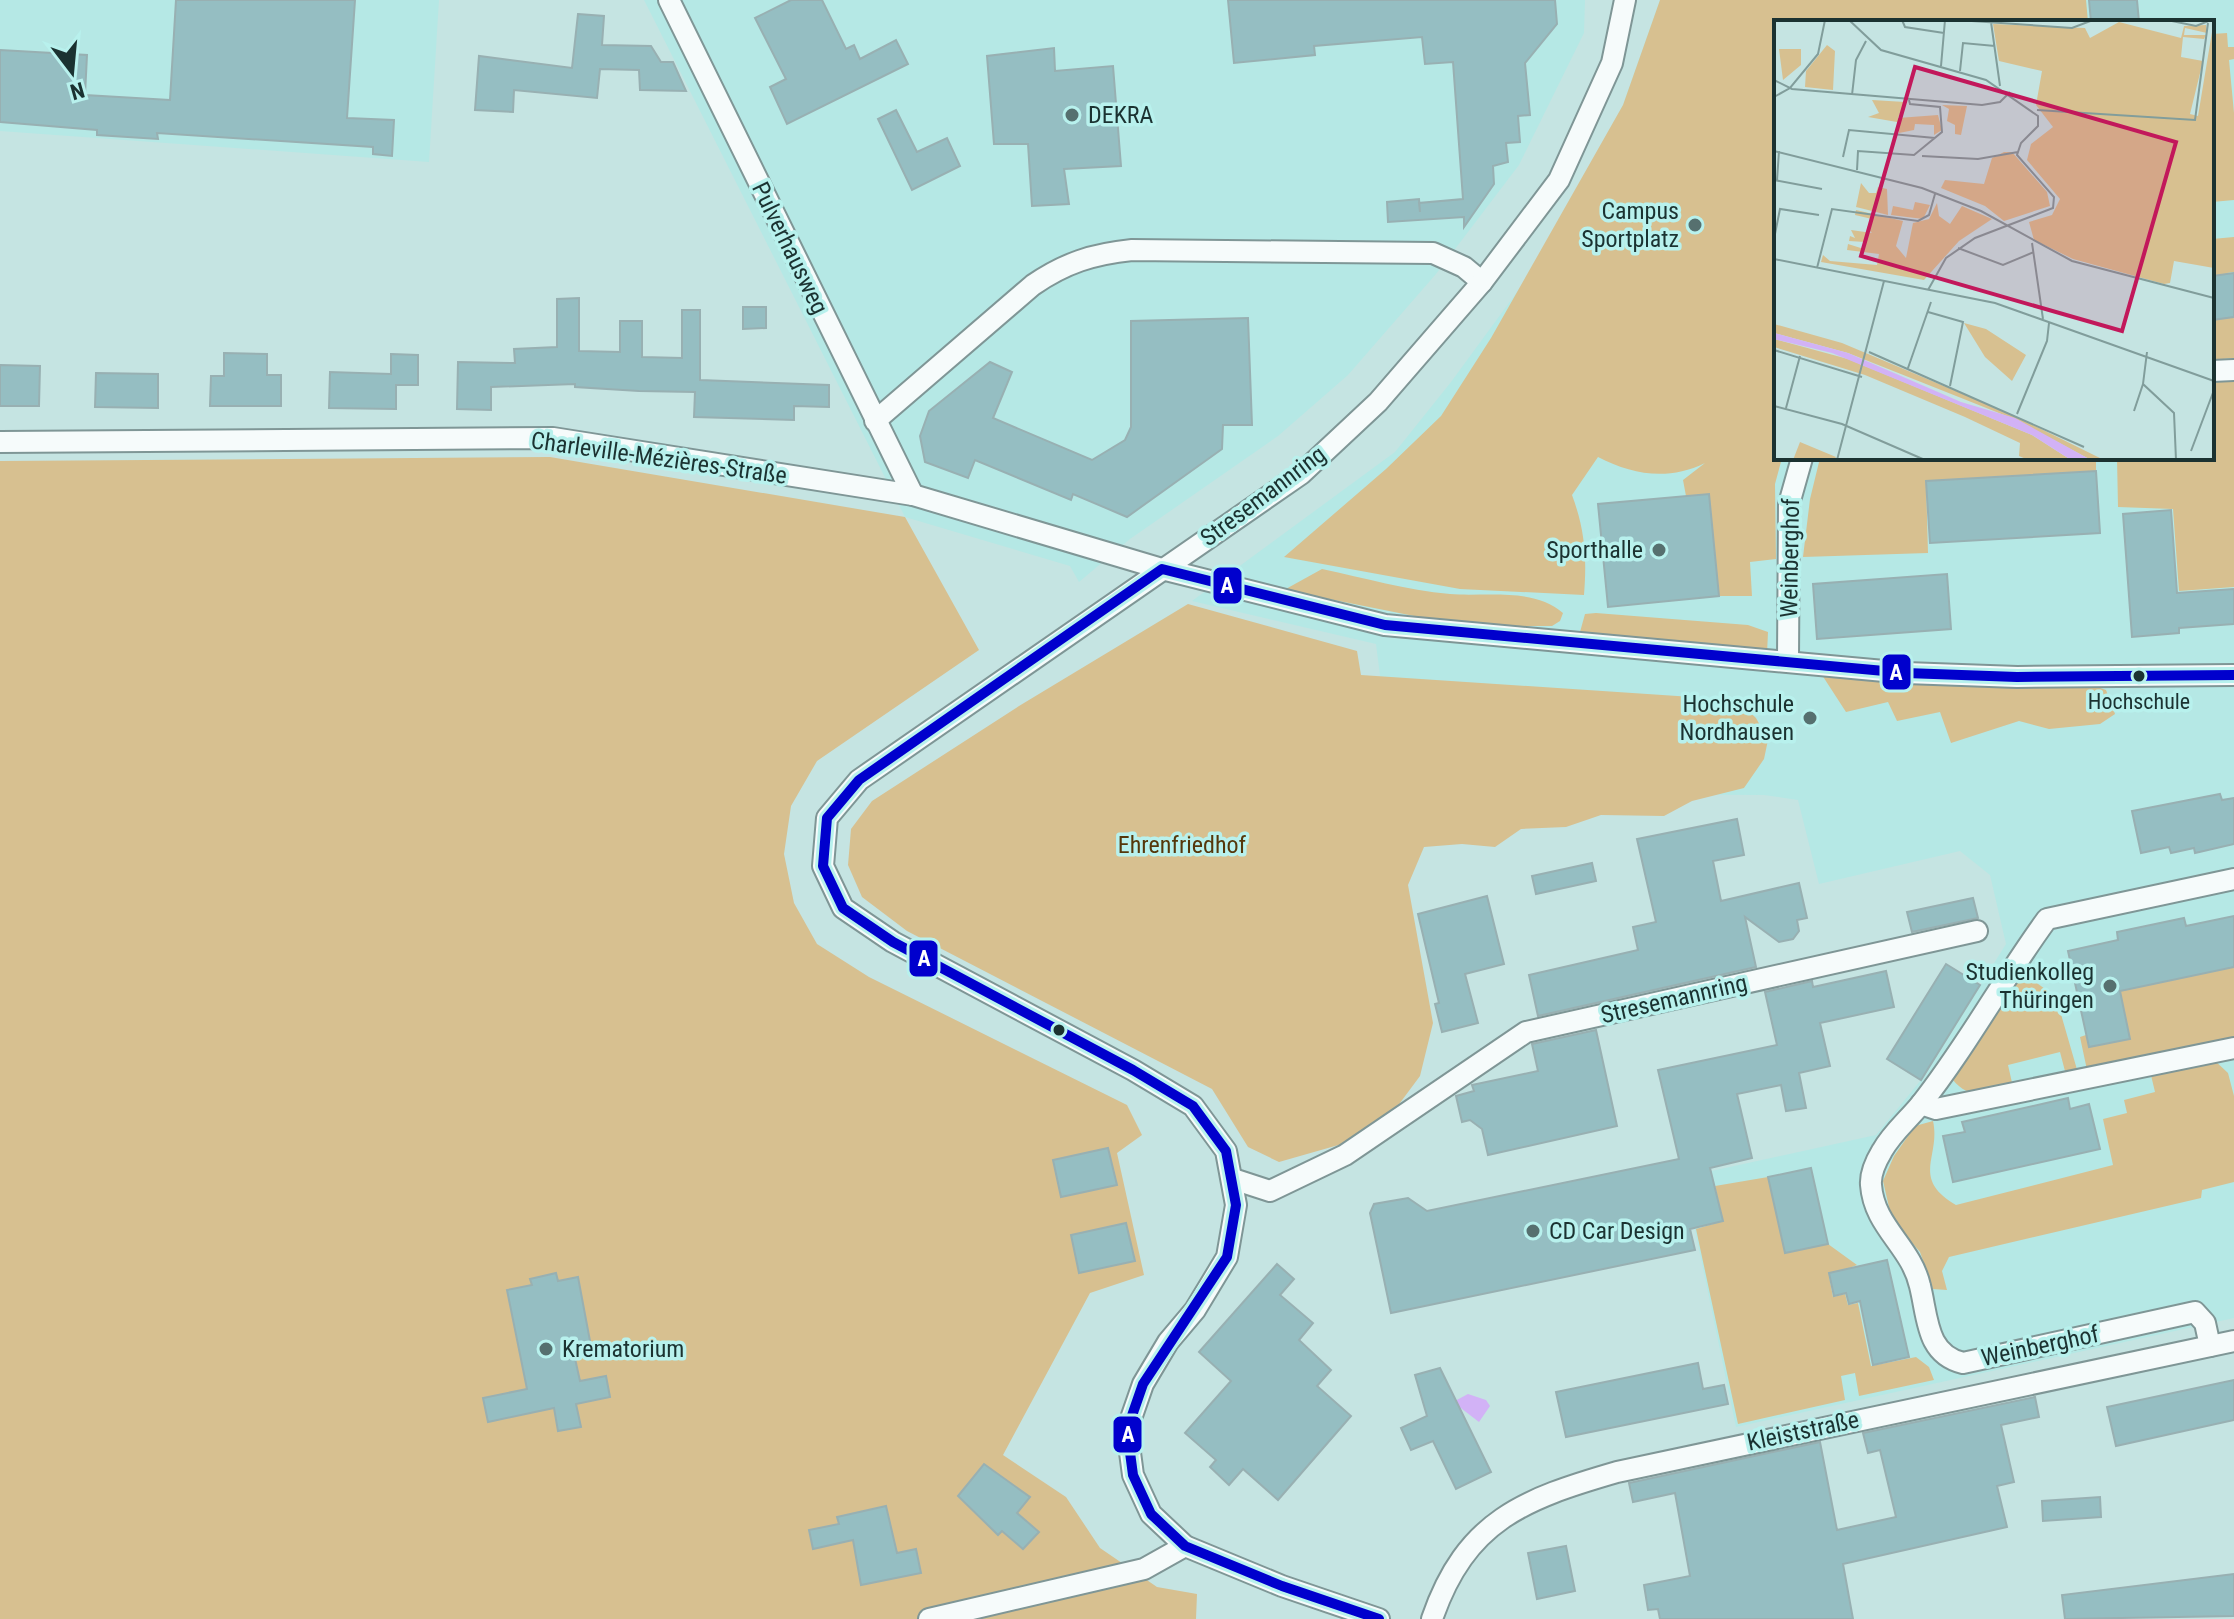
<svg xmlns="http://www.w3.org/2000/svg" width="2234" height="1619" font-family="'Roboto Condensed',sans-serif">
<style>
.built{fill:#b5e8e5;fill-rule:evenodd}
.green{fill:#d7c090}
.water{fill:#d2b2f6}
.building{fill:#95bec2;stroke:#98b0b2;stroke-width:2}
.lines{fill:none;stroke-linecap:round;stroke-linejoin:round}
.street-casing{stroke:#7f9696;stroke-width:24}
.street{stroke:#f6fbfb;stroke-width:20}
.bus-1-casing{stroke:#b8f1ed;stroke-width:16}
.bus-1{stroke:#0000cd;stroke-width:10}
.poi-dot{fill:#56706f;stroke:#b8f1ed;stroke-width:3}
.bus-dot{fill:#1b3231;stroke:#b8f1ed;stroke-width:3}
.labels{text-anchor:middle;stroke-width:7;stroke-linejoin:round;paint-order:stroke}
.bus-label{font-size:22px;fill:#1b3231;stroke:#b8f1ed}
.poi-label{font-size:24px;fill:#1b3231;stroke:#b8f1ed;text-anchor:end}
.street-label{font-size:24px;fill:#1b3231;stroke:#b8f1ed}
.park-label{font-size:24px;fill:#55370a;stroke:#b8f1ed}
.inset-road{fill:none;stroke:#819d9b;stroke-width:2}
.view{fill:#c2185b;fill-opacity:0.15;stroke:#c2185b;stroke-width:4}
.inset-edge{fill:none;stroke:#1b3231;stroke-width:4}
.line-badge{stroke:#b8f1ed;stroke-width:3}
.badge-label{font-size:22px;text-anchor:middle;font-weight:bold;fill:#fff}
</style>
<rect width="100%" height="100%" fill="#c5e4e2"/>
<!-- built -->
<g class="built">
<polygon points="0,0 439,0 429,162 0,131"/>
<polygon points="644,0 1585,0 1584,33 1519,165 1436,274 1348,375 1278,436 1130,539 1079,582 1070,566 905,517"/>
<path d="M1660,0H2234V1318L1736,1427L1684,1177L1876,1135L1921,1080L2006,944L1990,875L1960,851L1819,884L1798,800L1764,795L1395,793L1376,644L1192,601L1395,452L1451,382L1536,266L1623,105ZM1776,22H2212V458H1776Z"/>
</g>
<!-- green -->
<g class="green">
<path d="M1660,0H2086L2088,22H1776V458H1782L1775,484L1776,559L1750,562L1752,596H1719L1709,494L1686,496L1683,480L1705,463C1668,481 1633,475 1598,457L1572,495C1585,530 1587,558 1584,595L1460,589L1284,557L1386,469L1441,416L1491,338L1623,105Z"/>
<polygon points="2227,33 2228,47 2234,47 2234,59 2229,60 2234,113 2234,200 2212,202 2212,34"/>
<polygon points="2234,237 2234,272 2227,273 2234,319 2234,358 2212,360 2212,239"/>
<polygon points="2234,381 2234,587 2179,591 2173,509 2118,507 2117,458 2212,458 2212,382"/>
<polygon points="550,457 905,517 979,650 817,761 791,806 784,854 794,903 817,944 869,977 1127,1105 1142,1135 1117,1153 1144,1275 1090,1293 1003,1455 1066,1497 1100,1548 1157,1587 1197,1594 1196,1619 0,1619 0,461"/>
<polygon points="1820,458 2096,458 2096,471 1926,481 1928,553 1803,557 1810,499"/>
<path d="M1322,569C1365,578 1406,590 1450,594C1485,597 1534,587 1563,613L1560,621L1552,626H1507L1424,618L1284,590Z"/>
<polygon points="1188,604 1357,651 1361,675 1737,700 1756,718 1768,740 1764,759 1744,788 1692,801 1664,816 1601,815 1566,827 1521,829 1495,847 1462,844 1424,847 1408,885 1433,1023 1420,1076 1394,1111 1342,1144 1279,1162 1248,1147 1212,1089 907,931 862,897 848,865 851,829 872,801 1019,706"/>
<path d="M1596,613L1748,625L1768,632L1767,654C1706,638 1641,645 1580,632L1585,614Z"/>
<polygon points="1822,675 1867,680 2086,683 2106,690 2115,714 2100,724 2049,729 2019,721 1951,743 1940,712 1897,721 1888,702 1846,712"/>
<polygon points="2234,967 2234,1039 2087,1070 2080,1037 2086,1035 2089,1047 2130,1039 2120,991"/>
<path d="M2023,973L2056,997L2078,1073L2066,1075L2060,1052L2008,1065L2013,1087C1989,1092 1970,1101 1953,1080L1957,1063Z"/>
<path d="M2212,1058L2228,1073L2234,1096V1182L2202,1190L2201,1198L1949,1257L1942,1271L1947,1290L1933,1289L1920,1252L1892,1220L1883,1181L1894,1156L1915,1126L1933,1121C1941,1157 1910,1178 1956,1205L2113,1165L2103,1119L2127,1113L2124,1100L2155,1092L2150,1071Z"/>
<polygon points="1768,1177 1785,1253 1828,1244 1857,1265 1829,1276 1833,1297 1845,1294 1848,1305 1858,1303 1871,1366 1916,1357 1929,1367 1934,1380 1859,1396 1855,1373 1841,1376 1845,1400 1738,1424 1696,1229 1723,1221 1715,1186"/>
</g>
<!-- water -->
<polygon class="water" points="1468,1394 1486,1400 1490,1406 1479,1422 1453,1402"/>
<!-- building -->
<g class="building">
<polygon points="176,0 355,0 347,118 394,120 392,156 373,154 373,147 157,133 158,139 97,135 97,130 0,122 0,50 87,55 85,95 170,100"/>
<polygon points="791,0 822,0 846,49 854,45 860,59 896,40 908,64 787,124 770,87 786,79 755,18"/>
<polygon points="1228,0 1555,0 1557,24 1525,63 1530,115 1518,116 1520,142 1506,143 1508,162 1493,166 1494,184 1464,227 1464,217 1388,222 1387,202 1419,199 1420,212 1419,203 1463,199 1453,62 1425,64 1422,37 1314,46 1315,55 1234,63"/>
<polygon points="2089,0 2137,0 2139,22 2091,22"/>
<polygon points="578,14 604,16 602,45 651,46 661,62 673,62 686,91 640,90 639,70 600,69 597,98 514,90 513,112 475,110 479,56 572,68"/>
<polygon points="1054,48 1055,71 1113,66 1121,166 1064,169 1069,204 1032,206 1028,144 994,144 987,56"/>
<polygon points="896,110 917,152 947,138 960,166 912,190 878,119"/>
<polygon points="2234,273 2234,317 2212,320 2212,276"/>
<polygon points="579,298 579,351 620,352 620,321 642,321 642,357 682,358 682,310 700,310 700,380 829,385 829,407 794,406 794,420 694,417 695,392 639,391 575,387 575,384 491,387 491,410 457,409 458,362 515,363 514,349 557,347 557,299"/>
<polygon points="743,307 766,307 766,328 743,329"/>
<polygon points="1248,318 1252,425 1223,425 1222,449 1127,517 1073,494 1071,500 975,460 968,478 925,462 920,436 929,411 990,362 1012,372 993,418 1092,460 1125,440 1131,427 1131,321"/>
<polygon points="224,353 267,354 267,375 281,375 281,406 210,406 211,376 224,376"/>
<polygon points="391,354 418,355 418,385 396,385 396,409 329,408 330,372 391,374"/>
<polygon points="0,365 40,366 39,406 0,406"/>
<polygon points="96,373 158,374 158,408 95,407"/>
<polygon points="2096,471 2100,533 1930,543 1926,481"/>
<polygon points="1709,494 1719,596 1608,607 1598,504"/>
<polygon points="2171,510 2177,593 2234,589 2234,624 2179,628 2179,633 2132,637 2123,514"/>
<polygon points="1947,574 1951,629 1817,639 1813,584"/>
<polygon points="2220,794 2222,800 2234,798 2234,844 2195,853 2194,848 2171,853 2169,847 2141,853 2132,811"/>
<polygon points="1737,819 1744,855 1713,861 1721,901 1799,883 1807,918 1797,920 1799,931 1793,939 1779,942 1745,917 1756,967 1538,1016 1529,975 1638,950 1633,927 1656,922 1637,839"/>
<polygon points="1592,863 1596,881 1536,894 1532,876"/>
<polygon points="1487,896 1504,964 1465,974 1478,1023 1442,1032 1435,1004 1439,1003 1418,914"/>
<polygon points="1973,898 1978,918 1912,932 1907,912"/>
<polygon points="2234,916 2234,967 2120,991 2130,1039 2089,1047 2068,951 2118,940 2117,932 2184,918 2186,926"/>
<polygon points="1946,964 1980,985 1921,1080 1887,1059"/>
<polygon points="1886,971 1894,1007 1820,1023 1830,1066 1799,1073 1806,1108 1786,1111 1781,1085 1737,1094 1752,1158 1710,1168 1723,1221 1690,1229 1695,1250 1391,1313 1370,1213 1374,1204 1408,1198 1427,1211 1679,1159 1658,1070 1777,1045 1765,992 1812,981 1813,987"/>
<polygon points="1596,1030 1617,1126 1488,1155 1482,1129 1470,1120 1462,1122 1456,1096 1474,1091 1472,1085 1538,1071 1532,1044"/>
<polygon points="2068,1098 2070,1109 2089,1104 2100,1149 1953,1182 1943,1136 1965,1132 1962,1122"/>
<polygon points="1108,1148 1117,1185 1061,1197 1053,1160"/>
<polygon points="1811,1168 1828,1244 1785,1253 1768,1177"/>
<polygon points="1126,1223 1135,1261 1079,1273 1071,1235"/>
<polygon points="1887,1260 1909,1357 1873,1365 1860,1301 1849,1304 1846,1293 1834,1296 1829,1273"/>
<polygon points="1277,1264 1294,1279 1280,1295 1313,1323 1299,1340 1331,1370 1317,1386 1351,1416 1278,1500 1243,1469 1229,1485 1210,1467 1216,1460 1185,1433 1231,1381 1199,1352"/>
<polygon points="556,1273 558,1281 578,1277 590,1341 572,1345 580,1381 606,1376 610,1397 576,1404 581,1427 558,1431 554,1408 488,1422 483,1398 527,1389 507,1290 532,1285 530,1279"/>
<polygon points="1698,1363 1703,1389 1724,1385 1728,1404 1566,1437 1556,1392"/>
<polygon points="1440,1368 1491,1472 1456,1489 1433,1441 1411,1450 1401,1428 1427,1416 1415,1375"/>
<polygon points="2234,1380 2234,1420 2116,1446 2107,1407"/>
<polygon points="2035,1397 2039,1417 2001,1425 2014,1482 1997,1486 2007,1527 1843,1564 1853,1619 1660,1619 1658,1609 1648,1610 1644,1585 1690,1576 1675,1493 1633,1502 1629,1483 1820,1442 1837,1530 1896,1517 1880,1450 1868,1453 1863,1433"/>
<polygon points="984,1464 1030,1497 1017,1513 1039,1532 1023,1549 1002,1531 998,1535 958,1496"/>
<polygon points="2100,1497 2101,1517 2043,1521 2042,1501"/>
<polygon points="886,1506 897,1553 916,1549 921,1573 861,1585 853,1540 813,1549 809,1530 839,1524 837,1517"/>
<polygon points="1566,1546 1575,1591 1537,1599 1528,1553"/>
<polygon points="2234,1574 2234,1616 2065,1619 2062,1595"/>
</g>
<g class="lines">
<defs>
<g id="street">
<polyline points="669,0 913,495"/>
<polyline points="2212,371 2234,370"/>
<path d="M875,421L1033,285C1065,263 1093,254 1132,250L1433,253L1464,267L1482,282"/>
<polyline points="0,442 553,438 913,495 1162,569 1385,625 1906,673 2017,677 2234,675"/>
<polyline points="1788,660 1789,504 1802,458"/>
<polyline points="1921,1104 1936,1109 2234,1048"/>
<polyline points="1233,1179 1270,1191 1345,1155 1526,1032 1977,931"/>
<path d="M2210,1346L2205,1323L2195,1312L1963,1363C1926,1354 1928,1318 1920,1286C1911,1246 1874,1227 1871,1185C1870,1173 1876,1161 1882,1151C1892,1133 1908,1120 1921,1104C1967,1046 2003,979 2047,919L2234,879"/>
<polyline points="929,1619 1144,1569 1185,1546"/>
<polyline points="1379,1619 1282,1586 1185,1546 1151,1514 1133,1475 1127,1430 1143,1384 1168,1342 1195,1310 1227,1257 1236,1205 1226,1151 1193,1106 1133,1070 893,942 843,908 823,866 827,818 859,780 1301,474 1378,402 1482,282 1559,180 1612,63 1625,0"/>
<path d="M1432,1619C1466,1520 1524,1499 1617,1472L2234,1341"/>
</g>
</defs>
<!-- street casing -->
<use href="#street" class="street-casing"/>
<!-- street -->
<use href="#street" class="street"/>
<defs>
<polyline id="bus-1" points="1379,1619 1282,1586 1185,1546 1151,1514 1133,1475 1127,1430 1143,1384 1227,1257 1236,1205 1226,1151 1193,1106 1133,1070 893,942 843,908 823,866 827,818 859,780 1162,569 1385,625 1906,673 2017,677 2234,675"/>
</defs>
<!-- bus-1 casing -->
<use href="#bus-1" class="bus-1-casing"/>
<!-- bus-1 -->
<use href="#bus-1" class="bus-1"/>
</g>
<!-- markers -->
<g class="poi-dot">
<circle cx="1072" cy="115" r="8"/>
<circle cx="1695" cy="225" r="8"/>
<circle cx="1659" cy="550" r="8"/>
<circle cx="1810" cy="718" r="8"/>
<circle cx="2110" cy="986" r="8"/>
<circle cx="1533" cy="1231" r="8"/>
<circle cx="546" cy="1349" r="8"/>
</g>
<g class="bus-dot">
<circle cx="2139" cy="676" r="7"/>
<circle cx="1059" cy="1030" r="7"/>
</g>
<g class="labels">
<!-- bus labels -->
<g class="bus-label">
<text x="2139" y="709">Hochschule</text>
</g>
<!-- poi labels -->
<g class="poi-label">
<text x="1088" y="123" text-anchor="start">DEKRA</text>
<text x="1679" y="219">Campus<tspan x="1679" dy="28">Sportplatz</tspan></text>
<text x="1643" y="558">Sporthalle</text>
<text x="1794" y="712">Hochschule<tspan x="1794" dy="28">Nordhausen</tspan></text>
<text x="2094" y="980">Studienkolleg<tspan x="2094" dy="28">Thüringen</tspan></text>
<text x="1549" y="1239" text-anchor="start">CD Car Design</text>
<text x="562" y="1357" text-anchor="start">Krematorium</text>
</g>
<!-- street labels -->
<g class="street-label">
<text transform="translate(790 248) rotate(64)" y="8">Pulverhausweg</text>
<text transform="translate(659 458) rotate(8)" y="8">Charleville-Mézières-Straße</text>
<text transform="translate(1263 496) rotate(-37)" y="8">Stresemannring</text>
<text transform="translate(1790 558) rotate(-89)" y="8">Weinberghof</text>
<text transform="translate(1674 999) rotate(-13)" y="8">Stresemannring</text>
<text transform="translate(2040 1346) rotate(-12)" y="8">Weinberghof</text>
<text transform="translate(1803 1431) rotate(-12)" y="8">Kleiststraße</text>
</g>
<!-- park labels -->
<g class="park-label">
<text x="1182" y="853">Ehrenfriedhof</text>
</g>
</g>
<!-- overview -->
<g transform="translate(1774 20)">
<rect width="440" height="440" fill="#c5e4e2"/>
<path d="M440,0V248L400,241L396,263L390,264L299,239L260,220L255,202L278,195L286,179L253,140L257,124L279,107L262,85L268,51L225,41L219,4L311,8L316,18L345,2L407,18L410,6L432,5L433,13L411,8L410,15H432L430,19L409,17L407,37L429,41L416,94L424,96ZM53,25L61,31L59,70L31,67L32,51ZM5,29H27V45L9,60ZM98,80L131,82L124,98L164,95L168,110L160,115V105L141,104L140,110L125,113L123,102L94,97L105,93ZM168,85L193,86L187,115L181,114V105L173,101L175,89ZM230,132H238L273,172L276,186L230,201L211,186L167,168L171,160L210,164L218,138ZM87,163L95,173H102L104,167L113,169L114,195L82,187ZM141,182L156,185L149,199L117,195L119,186L139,190ZM163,183L165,196L176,204L188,186L218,199L185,221L150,260L47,242L49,235L56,241L103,245L105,234L73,230L74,224L90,229L91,222L75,221L76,216L81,218L77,210L98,213L93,208L98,199L81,195L82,190L129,201L122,226L132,238L139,203L155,199ZM190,303L212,309L252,335L238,361L211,337ZM0,304L68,323L241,396L330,440H317L240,399L74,333L0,313ZM0,319L74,339L258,415L297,440L252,439L245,436L246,423L191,397L91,355L0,327ZM26,422L62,437L60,440H19Z" fill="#d7c090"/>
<path d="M0,313L74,333L187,382L241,398L317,440H297L258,415L58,333L0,319Z" fill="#d2b2f6"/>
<path class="inset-road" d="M75,0L107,30L212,60L264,96V106L247,123L243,135L280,177L279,188L201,218L172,238L154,270M128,0L131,7L170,13M183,0L298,8L319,0M393,0L422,6L437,0M217,2L226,66M167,46L171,0M186,51L189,23L221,26M0,60L18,69L208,85L226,82L236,72M78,75L82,40L92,21M0,77L16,68L44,34L51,0M263,90L421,100L434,3M0,131L148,168L207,191L298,241L440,278M148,136L204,139L244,132M69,137L75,110L161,118M83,150L84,131L140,135L168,112L166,87L136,84L135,80M0,160L48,169M3,160L5,131M0,219L6,189L45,195M258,223L269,299M184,228L229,245L260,232M0,239L221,283L440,361M43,248L58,189L144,201L155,195L161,174M154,292L189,302L176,366M0,330L88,357M95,332L310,427M373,332L369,364L400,393L402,440M134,348L157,282M0,386L68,404L151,440M12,388L26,336M360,391L369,364M243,394L273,321L275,303M417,431L440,370M63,440L110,261"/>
<path class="view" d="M141,47L402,122L348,311L87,236Z"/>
<rect width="440" height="440" class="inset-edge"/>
</g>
<g class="line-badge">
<rect x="1212" y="566" width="31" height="39" rx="8" fill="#0000cd"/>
<rect x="1881" y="653" width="31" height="38" rx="8" fill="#0000cd"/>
<rect x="908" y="939" width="31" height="39" rx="8" fill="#0000cd"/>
<rect x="1112" y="1415" width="31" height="39" rx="8" fill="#0000cd"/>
</g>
<g class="badge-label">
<text x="1227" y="593">A</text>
<text x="1896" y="680">A</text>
<text x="924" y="966">A</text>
<text x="1128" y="1442">A</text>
</g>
<!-- north arrow -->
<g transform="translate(72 72) rotate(164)" stroke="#b8f1ed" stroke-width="6" paint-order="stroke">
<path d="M0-6L14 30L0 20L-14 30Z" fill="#1b3231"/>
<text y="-12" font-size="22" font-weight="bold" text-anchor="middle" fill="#1b3231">N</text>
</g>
</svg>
